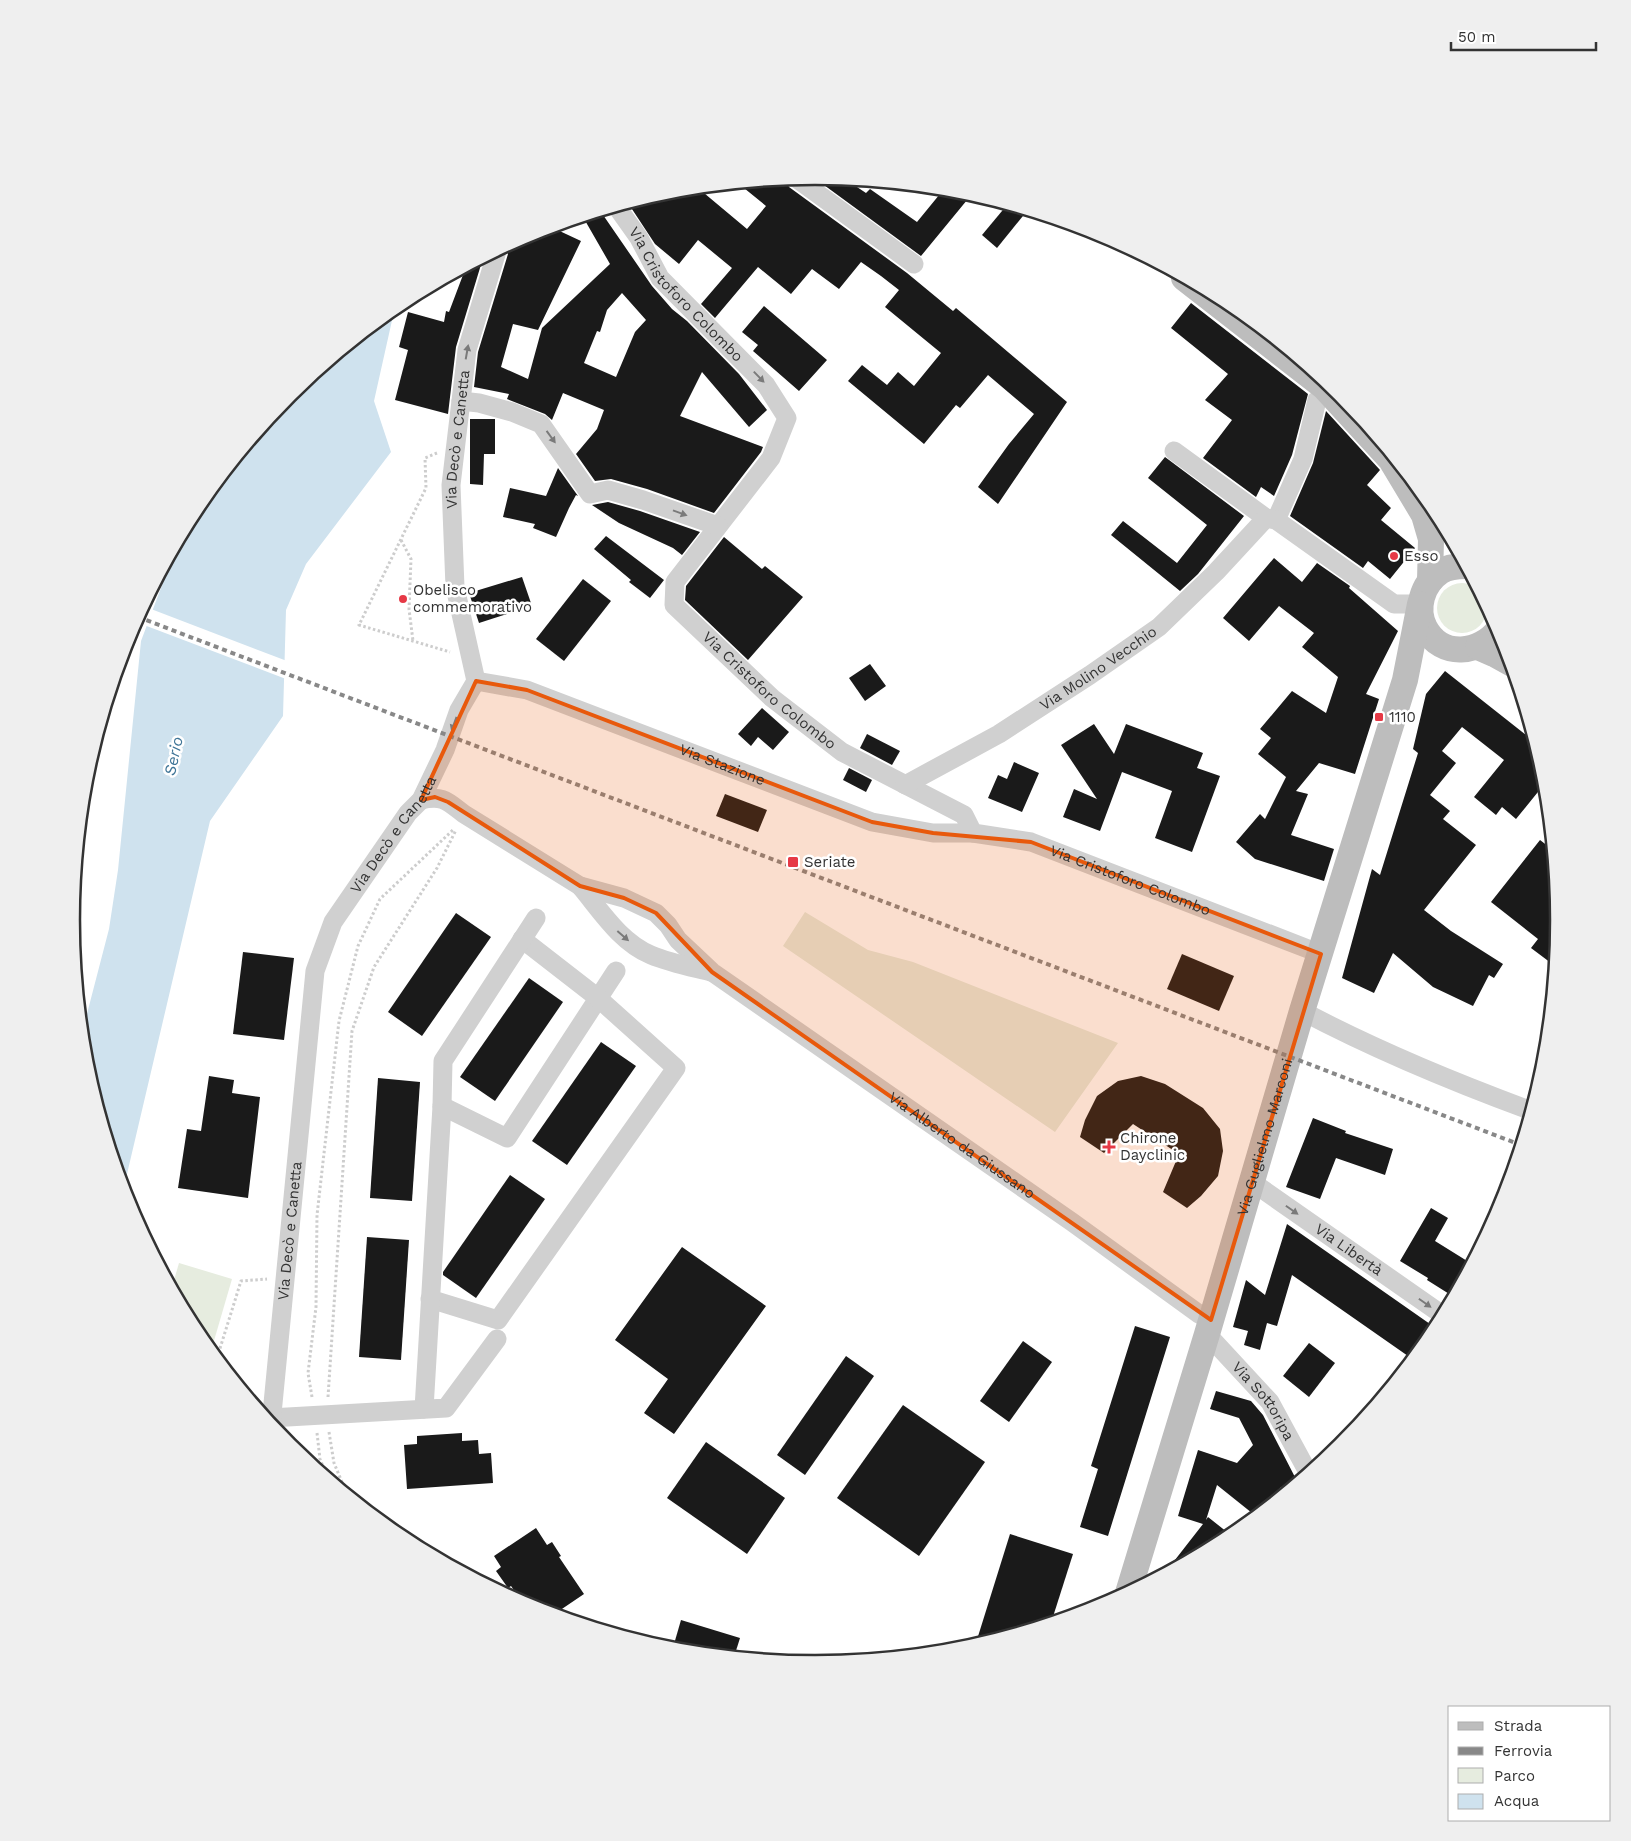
<svg xmlns="http://www.w3.org/2000/svg" width="1631" height="1841" font-family="'Work Sans',sans-serif">
<style>
.green{fill:#e6ecdf}
.water{fill:#cfe2ee}
.pier{fill:#fff}
.building{fill:#1a1a1a;fill-rule:evenodd}
.lines{fill:none;stroke-linecap:round;stroke-linejoin:round}
.path{stroke:#cdcdcd;stroke-width:3;stroke-dasharray:2.5 2.5;stroke-linecap:butt}
.street{stroke:#d0d0d0;stroke-width:19}
.secondary{stroke:#bdbdbd;stroke-width:26}
.rail{stroke:#888;stroke-width:4;stroke-dasharray:5 4;stroke-linecap:butt}
.oneway{fill:#7a7a7a}
.marked{fill:#e8590c;fill-opacity:0.2;stroke:#e8590c;stroke-width:4;stroke-linejoin:round}
.poi-dot{fill:#e63946;stroke:#fff;stroke-width:2}
.labels{text-anchor:middle;stroke-width:5;stroke-linejoin:round;paint-order:stroke}
.street-label{font-size:15px;fill:#333;stroke:#fff}
.poi-label{font-size:15px;fill:#333;stroke:#fff;text-anchor:start}
.water-label{font-size:16px;font-style:italic;fill:#3f7597;stroke:#fff}
.rim{fill:none;stroke:#333;stroke-width:2.5}
</style>
<rect width="100%" height="100%" fill="#fff"/>
<!-- green -->
<g class="green">
<circle cx="1462" cy="608" r="25"/>
<polygon points="805,912 868,950 913,962 1118,1043 1055,1132 783,946"/>
<polygon points="179,1263 232,1279 211,1351 197,1334 172,1287"/>
</g>
<!-- water -->
<polygon class="water" points="395,307 374,401 391,452 306,564 286,610 283,716 210,821 123,1191 86,1065 82,1033 109,929 118,870 141,641 179,540 197,507 289,394"/>
<!-- pier -->
<polygon class="pier" points="151,609 287,661 286,679 144,625"/>
<!-- building -->
<g class="building">
<polygon points="813,177 845,179 866,193 870,189 917,222 944,189 961,191 972,194 921,256"/>
<polygon points="785,179 789,187 907,273 953,311 956,308 1067,402 998,504 978,487 1009,444 1034,414 988,375 960,408 956,405 924,444 848,381 862,365 887,385 898,372 914,386 941,353 885,307 899,290 881,276 861,262 839,289 812,269 791,294 758,267 715,318 701,304 732,268 698,240 679,264 655,244 628,203 671,190 698,188 747,229 766,206 739,184"/>
<polygon points="1007,205 1027,211 997,248 982,235"/>
<path d="M601,212L652,286L672,309L687,321L739,374L767,410L749,427L702,372L680,416L763,447L761,452L714,513L647,489L611,479L595,481L576,454L597,429L604,410L563,393L552,420L545,414L507,399L509,394L474,387L478,352L508,254L507,246L531,233L551,227L581,241L538,330L513,324L501,367L528,379L542,328L610,264L583,217ZM622,293L646,320L635,332L616,377L584,363L597,331L600,332L607,310Z"/>
<polygon points="483,258 456,347 448,414 395,400 408,350 399,347 408,312 444,322 446,311 449,312 466,267"/>
<polygon points="1191,303 1308,394 1292,455 1274,496 1261,487 1256,497 1203,458 1232,420 1205,400 1228,374 1171,328"/>
<polygon points="764,306 827,360 799,391 753,351 758,345 742,332"/>
<polygon points="1326,411 1380,470 1367,485 1391,508 1381,520 1415,548 1390,579 1368,561 1363,568 1290,516 1313,463"/>
<polygon points="470,419 495,419 495,454 484,454 483,485 470,484"/>
<polygon points="1165,457 1244,516 1198,574 1180,591 1111,535 1123,521 1177,563 1207,525 1148,478"/>
<polygon points="558,468 578,496 576,495 569,508 556,537 533,528 535,524 503,517 510,488 546,496"/>
<polygon points="608,502 640,511 700,532 682,555 673,548 619,523 592,505"/>
<polygon points="606,536 664,580 650,598 629,582 631,580 594,549"/>
<polygon points="724,537 762,569 765,566 803,597 748,660 685,600 686,586"/>
<polygon points="1274,558 1302,582 1317,563 1350,586 1349,588 1398,631 1366,694 1379,699 1355,774 1319,763 1296,791 1308,794 1291,835 1334,849 1324,881 1255,859 1236,842 1260,814 1265,819 1286,777 1258,754 1271,738 1260,729 1292,691 1326,713 1338,677 1302,647 1314,633 1279,606 1249,641 1223,618"/>
<polygon points="522,577 532,606 479,623 469,593"/>
<polygon points="583,579 611,601 564,661 536,639"/>
<polygon points="870,664 886,686 865,701 849,678"/>
<polygon points="1445,671 1535,742 1546,782 1516,819 1502,807 1496,815 1474,797 1504,760 1462,727 1442,751 1456,763 1430,795 1450,811 1443,819 1476,845 1424,910 1451,931 1503,964 1494,978 1489,975 1473,1006 1433,987 1393,953 1374,993 1342,978 1372,869 1380,875 1418,753 1413,749 1426,694"/>
<polygon points="762,708 789,732 773,750 758,737 751,746 738,734"/>
<polygon points="1094,724 1114,754 1126,724 1203,753 1197,768 1220,776 1192,852 1155,838 1172,791 1122,772 1100,831 1063,817 1074,789 1097,799 1061,745"/>
<polygon points="867,734 900,751 892,765 860,748"/>
<polygon points="1014,762 1039,773 1022,812 988,798 998,775 1007,779"/>
<polygon points="849,768 872,780 866,792 843,780"/>
<polygon points="725,794 767,810 758,832 716,816"/>
<polygon points="1540,840 1553,850 1560,921 1555,966 1531,948 1538,939 1491,902"/>
<polygon points="456,913 491,937 422,1036 388,1012"/>
<polygon points="243,952 294,958 284,1040 233,1034"/>
<polygon points="1182,954 1234,976 1219,1011 1167,989"/>
<polygon points="529,978 563,1002 495,1101 460,1077"/>
<polygon points="601,1042 636,1066 567,1165 532,1141"/>
<polygon points="209,1076 234,1080 232,1093 260,1097 248,1198 178,1188 187,1129 201,1131"/>
<polygon points="1141,1076 1165,1084 1203,1108 1220,1129 1223,1151 1218,1176 1201,1196 1187,1208 1163,1192 1179,1154 1133,1124 1104,1153 1080,1137 1085,1120 1097,1096 1118,1081"/>
<polygon points="378,1078 420,1082 412,1201 370,1198"/>
<polygon points="1313,1118 1346,1131 1345,1133 1393,1149 1385,1175 1336,1158 1320,1199 1286,1187"/>
<polygon points="510,1175 545,1199 476,1298 443,1275 443,1272"/>
<polygon points="1431,1208 1448,1218 1435,1241 1472,1264 1454,1297 1427,1280 1428,1278 1400,1261"/>
<polygon points="1287,1224 1430,1324 1408,1356 1292,1275 1277,1326 1267,1323 1260,1350 1244,1345 1248,1331 1233,1327 1246,1280 1265,1295"/>
<polygon points="367,1237 409,1240 401,1360 359,1357"/>
<polygon points="682,1247 766,1306 674,1434 644,1413 668,1379 615,1340"/>
<polygon points="1135,1326 1170,1337 1108,1536 1080,1527 1098,1469 1091,1466"/>
<polygon points="1023,1341 1052,1362 1009,1422 980,1401"/>
<polygon points="1309,1343 1335,1363 1309,1397 1283,1376"/>
<polygon points="846,1356 874,1376 805,1475 777,1455"/>
<polygon points="1216,1391 1251,1401 1263,1415 1298,1483 1285,1494 1281,1487 1257,1517 1217,1485 1206,1520 1208,1517 1232,1536 1164,1574 1203,1524 1178,1516 1198,1450 1237,1463 1253,1445 1239,1418 1210,1409"/>
<polygon points="903,1405 985,1462 919,1556 837,1498"/>
<polygon points="462,1433 462,1441 478,1440 479,1454 491,1453 493,1483 407,1489 404,1445 417,1444 417,1436"/>
<polygon points="706,1442 785,1498 747,1554 667,1498"/>
<polygon points="536,1528 547,1545 552,1542 561,1556 559,1557 584,1594 553,1615 524,1604 511,1586 508,1588 496,1571 501,1567 494,1556"/>
<polygon points="1010,1534 1073,1554 1051,1623 975,1646"/>
<polygon points="681,1620 740,1638 734,1657 672,1651"/>
</g>
<g class="lines">
<!-- path -->
<g class="path">
<polyline points="437,453 425,458 426,488 359,625 450,652"/>
<polyline points="401,540 411,559 409,609 413,641"/>
<polyline points="217,1358 241,1281 267,1279"/>
<polyline points="312,1397 308,1373 316,1307 317,1215 339,1021 358,946 380,899 454,829"/>
<polyline points="328,1397 352,1031 374,967 437,868 456,830"/>
<polyline points="329,1432 334,1463 347,1494"/>
<polyline points="317,1433 320,1459 328,1478"/>
</g>
<!-- street -->
<g class="street">
<polyline points="796,178 914,264"/>
<path id="s1" d="M617,207L639,238L660,278L766,385L787,418L771,458L675,582L674,605L772,698L842,752L964,815L973,833L1031,842L1321,954"/>
<polyline points="461,401 479,403 512,412 541,424 590,494 608,490 643,500 718,526"/>
<polyline points="1174,451 1266,518"/>
<polyline points="1276,520 1303,459 1317,400"/>
<path id="s2" d="M476,681L527,690L872,822L933,833H973"/>
<path id="s3" d="M905,785L999,734L1090,675L1159,627L1216,572L1266,518L1276,520L1394,604H1420"/>
<path id="s4" d="M421,800C443,795 447,801 464,814L580,886L624,898L656,913L668,925L678,940L712,972L1072,1222L1199,1314L1211,1320"/>
<path d="M580,886C601,911 620,942 651,955C670,963 691,967 711,972"/>
<path d="M1302,1011C1376,1050 1453,1082 1532,1111"/>
<polyline points="442,1106 507,1138 616,971"/>
<path id="s5" d="M1252,1182L1444,1316"/>
<polyline points="430,1299 498,1320 676,1068 598,998 522,939"/>
<path id="s6" d="M1207,1334L1270,1402L1309,1474"/>
<polyline points="424,1409 442,1106 443,1061 536,918"/>
<polyline points="270,1418 446,1408 497,1339"/>
<path id="s7" d="M271,1424L315,971L333,922L408,813L421,800L445,750L459,710L476,681L455,587L451,485L467,350L497,251"/>
</g>
<!-- secondary -->
<g class="secondary">
<polyline points="1184,278 1324,387 1391,460 1424,515 1431,539 1430,581"/>
<path d="M1466,566C1457,566 1447,567 1440,572C1422,584 1415,609 1425,628C1442,659 1480,654 1499,629"/>
<polyline points="1478,647 1494,654 1512,664"/>
<path id="s8" d="M1128,1593L1207,1334L1302,1011L1405,680L1420,604"/>
</g>
<!-- rail -->
<polyline class="rail" points="138,617 1521,1145"/>
</g>
<!-- one-way arrows -->
<defs><path id="oneway-solid" d="M-6-.8H1V-3.2L6.5 0L1 3.2V.8H-6Z" transform="scale(1.25)"/></defs>
<g class="oneway">
<use href="#oneway-solid" transform="translate(467 352) rotate(-80)"/>
<use href="#oneway-solid" transform="translate(759 377) rotate(46)"/>
<use href="#oneway-solid" transform="translate(551 437) rotate(54)"/>
<use href="#oneway-solid" transform="translate(680 513) rotate(20)"/>
<use href="#oneway-solid" transform="translate(454 724) rotate(110)"/>
<use href="#oneway-solid" transform="translate(623 936) rotate(41)"/>
<use href="#oneway-solid" transform="translate(1292 1210) rotate(35)"/>
<use href="#oneway-solid" transform="translate(1425 1303) rotate(35)"/>
</g>
<!-- marked area -->
<path class="marked" d="M476,681L527,690L872,822L933,833L1031,842L1321,954L1211,1320L712,972L656,913L624,898L580,886L448,802L435,797L421,800Z"/>
<!-- markers -->
<g class="poi-dot">
<circle cx="1394" cy="556" r="5"/>
<circle cx="403" cy="599" r="5"/>
<rect x="1374" y="712" width="10" height="10" rx="2.5"/>
<rect x="787" y="856" width="12" height="12" rx="2.5"/>
<path d="M1106.5 1139.5h5v5h5v5h-5v5h-5v-5h-5v-5h5z"/>
</g>
<g class="labels">
<!-- street labels -->
<g class="street-label">
<text dy="5" stroke="none"><textPath href="#s1" startOffset="112">Via Cristoforo Colombo</textPath></text>
<text dy="5" stroke="none"><textPath href="#s7" startOffset="1034">Via Decò e Canetta</textPath></text>
<text dy="5" stroke="none"><textPath href="#s3" startOffset="226">Via Molino Vecchio</textPath></text>
<text dy="5" stroke="none"><textPath href="#s1" startOffset="624">Via Cristoforo Colombo</textPath></text>
<text dy="5" stroke="none"><textPath href="#s2" startOffset="261">Via Stazione</textPath></text>
<text dy="5" stroke="none"><textPath href="#s7" startOffset="614">Via Decò e Canetta</textPath></text>
<text dy="5" stroke="none"><textPath href="#s1" startOffset="1042">Via Cristoforo Colombo</textPath></text>
<text dy="5" stroke="none"><textPath href="#s8" startOffset="476">Via Guglielmo Marconi</textPath></text>
<text dy="5" stroke="none"><textPath href="#s4" startOffset="651">Via Alberto da Giussano</textPath></text>
<text dy="5" stroke="none"><textPath href="#s7" startOffset="194">Via Decò e Canetta</textPath></text>
<text dy="5" stroke="none"><textPath href="#s5" startOffset="118">Via Libertà</textPath></text>
<text dy="5" stroke="none"><textPath href="#s6" startOffset="88">Via Sottoripa</textPath></text>
</g>
<!-- poi labels -->
<g class="poi-label">
<text x="1404" y="561">Esso</text>
<text x="413" y="595">Obelisco<tspan x="413" dy="17">commemorativo</tspan></text>
<text x="1389" y="722">1110</text>
<text x="804" y="867">Seriate</text>
<text x="1120" y="1143">Chirone<tspan x="1120" dy="17">Dayclinic</tspan></text>
</g>
<!-- water labels -->
<g class="water-label">
<text transform="translate(173 756) rotate(-78)" y="6">Serio</text>
</g>
</g>
<!-- crop -->
<path d="M0 0H1631V1841H0ZM80 920a735 735 0 1 1 1470 0a735 735 0 1 1-1470 0Z" fill="#efefef" fill-rule="evenodd"/>
<path class="rim" d="M80 920a735 735 0 1 1 1470 0a735 735 0 1 1-1470 0Z"/>
<!-- legend -->
<rect x="1448" y="1706" width="162" height="115" fill="#ffffff" stroke="#adadad"/>
<rect x="1458" y="1722" width="25" height="8" fill="#bdbdbd" stroke="#adadad"/>
<text x="1494" y="1731" font-size="15" fill="#333333">Strada</text>
<rect x="1458" y="1747" width="25" height="8" fill="#888888" stroke="#adadad"/>
<text x="1494" y="1756" font-size="15" fill="#333333">Ferrovia</text>
<rect x="1458" y="1768" width="25" height="15" fill="#e6ecdf" stroke="#adadad"/>
<text x="1494" y="1781" font-size="15" fill="#333333">Parco</text>
<rect x="1458" y="1794" width="25" height="15" fill="#cfe2ee" stroke="#adadad"/>
<text x="1494" y="1806" font-size="15" fill="#333333">Acqua</text>
<!-- scale -->
<path d="M1451 42v8h145v-8" fill="none" stroke="#333333" stroke-width="2.5"/>
<text x="1458" y="42" font-size="15" fill="#333333" stroke="#ffffff" stroke-width="4" paint-order="stroke">50 m</text>
</svg>
